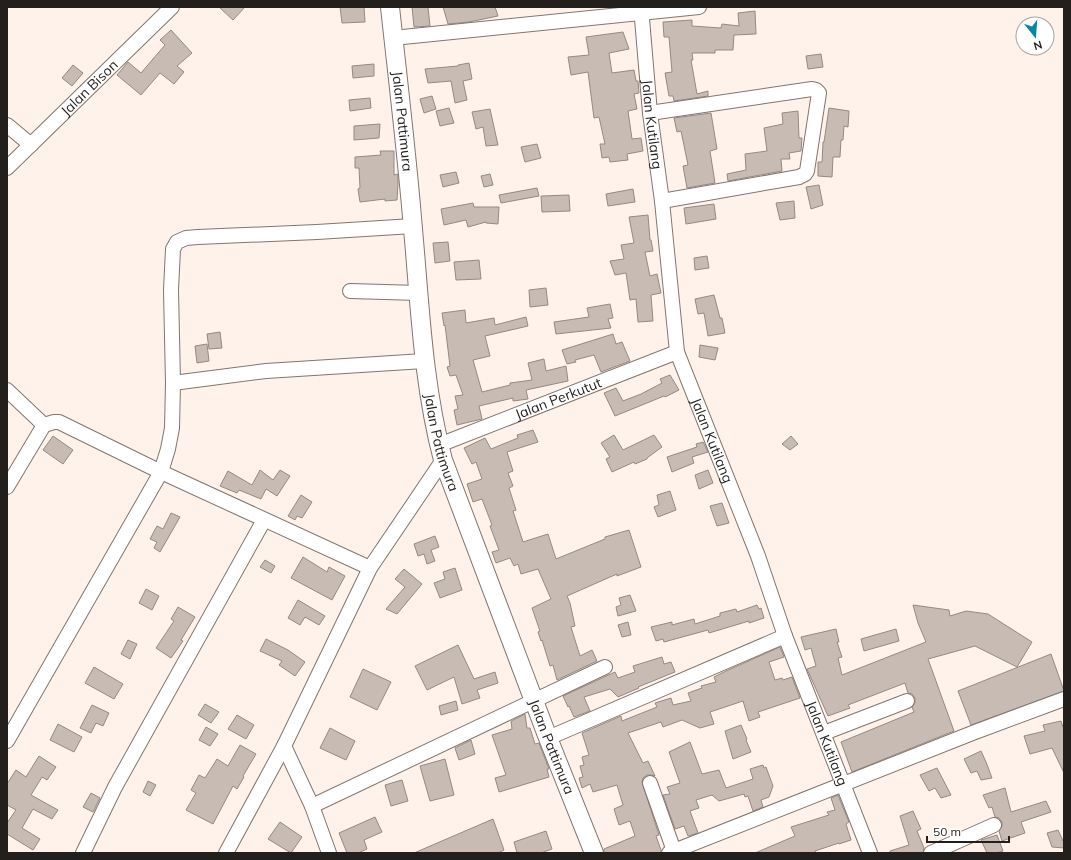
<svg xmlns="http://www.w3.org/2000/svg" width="1071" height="860" font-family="Mulish,sans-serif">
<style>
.building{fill:#c8bbb4;stroke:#958982}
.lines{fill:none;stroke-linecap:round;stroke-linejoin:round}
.minor-casing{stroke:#81766f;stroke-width:16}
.major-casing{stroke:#81766f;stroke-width:20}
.minor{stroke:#fff;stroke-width:14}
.major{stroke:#fff;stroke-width:18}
.labels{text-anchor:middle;stroke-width:3;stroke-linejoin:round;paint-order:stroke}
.street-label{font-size:14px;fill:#231f1c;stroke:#fff}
</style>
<rect width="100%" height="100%" fill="#fff2ea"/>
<!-- building -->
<g class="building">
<polygon points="219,7 245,7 233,20"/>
<polygon points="340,7 364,7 365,22 342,23"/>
<polygon points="412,7 428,7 430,26 414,27"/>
<polygon points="443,7 495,7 498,16 469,22 448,24"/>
<polygon points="755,11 756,34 734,35 733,50 715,50 715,53 692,53 693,60 691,60 697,94 708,91 708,96 674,101 673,96 669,96 665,73 672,72 669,37 664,37 663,22 692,20 692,26 721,28 722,24 739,26 738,13"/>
<polygon points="171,30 192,53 177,66 184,72 174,84 160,73 141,95 117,75 128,62 141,73 165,45 160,40"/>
<polygon points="623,32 629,49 609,53 612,73 634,70 636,81 638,81 639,93 634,94 637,109 628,111 632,139 641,138 643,151 627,154 628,160 610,162 609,157 602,158 600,144 605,144 599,117 594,118 588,72 571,75 568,57 589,55 586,37"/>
<polygon points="821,54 823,67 808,69 806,56"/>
<polygon points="469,63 472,79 463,81 467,100 455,103 451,81 428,83 425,69 458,66 458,65"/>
<polygon points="374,64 374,76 353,78 352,66"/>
<polygon points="73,65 83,73 72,86 62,78"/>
<polygon points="432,96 436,109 424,113 420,99"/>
<polygon points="370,98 371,108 350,111 349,100"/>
<polygon points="449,108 454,123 440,126 436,111"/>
<polygon points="829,108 849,111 848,127 844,126 843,140 841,140 840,157 833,157 832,177 818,176 818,162 822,162 823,142 824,142"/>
<polygon points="490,109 498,145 486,146 483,127 476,129 472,112"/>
<polygon points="798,111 799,138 802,138 801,151 789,153 790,159 781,159 782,171 728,181 727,174 746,170 745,154 767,151 764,128 783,124 782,113"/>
<polygon points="711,113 717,149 710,151 715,183 687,188 683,166 688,165 681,131 677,132 674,118"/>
<polygon points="380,124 379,138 354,140 354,126"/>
<polygon points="537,144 541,158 525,162 521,147"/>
<polygon points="380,151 394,151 394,175 398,174 398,184 397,200 385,201 385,199 360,202 358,189 360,188 359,168 355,168 355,157 381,155"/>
<polygon points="456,172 459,183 443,187 440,175"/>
<polygon points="490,174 493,185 484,187 481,176"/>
<polygon points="819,185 823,205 811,209 806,187"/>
<polygon points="537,188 539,196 501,203 499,195"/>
<polygon points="633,189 635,202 608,206 606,194"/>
<polygon points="569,195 570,211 542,212 541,196"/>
<polygon points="794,201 795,218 780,220 776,203"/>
<polygon points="473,203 474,207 499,207 498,224 486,223 486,222 468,227 466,220 444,225 441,209"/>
<polygon points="714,204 716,219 686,224 684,208"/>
<polygon points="648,215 650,240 651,240 653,251 645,252 650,276 657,274 661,293 651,295 653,321 638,322 636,299 630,300 626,273 615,275 610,261 624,259 621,245 634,243 629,217"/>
<polygon points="448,242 450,261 435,263 433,243"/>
<polygon points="707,256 709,268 695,270 694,258"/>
<polygon points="479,260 481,279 456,280 454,262"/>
<polygon points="546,288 548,305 530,307 529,290"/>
<polygon points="714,295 720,318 722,318 725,333 708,336 704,313 698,314 695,299"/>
<polygon points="610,304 613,318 608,319 611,328 556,334 554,322 589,317 587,308"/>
<polygon points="465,310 466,323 494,318 495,325 526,317 528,326 485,336 490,356 473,360 482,392 510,385 510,383 532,380 528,363 544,359 546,371 566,366 568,381 526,390 528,399 513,401 513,398 479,406 482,419 457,425 454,410 458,409 455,396 463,395 456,375 450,376 447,367 450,366 445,325 444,326 442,313"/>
<polygon points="220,332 222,348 209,349 207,334"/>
<polygon points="613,334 616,344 622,342 630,361 601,372 594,355 575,360 576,362 567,364 562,350"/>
<polygon points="207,344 209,361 197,363 195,346"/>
<polygon points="700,345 718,348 715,360 699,357"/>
<polygon points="670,375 679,390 665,397 664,396 615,416 604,393 616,388 623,401 641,394 662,383 660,379"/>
<polygon points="533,430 538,442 507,452 513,471 508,473 513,486 509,488 516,510 513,511 523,542 548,534 556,559 605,539 605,537 629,530 641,567 617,576 617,574 567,596 570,603 575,626 571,627 580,656 592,650 597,661 557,680 553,665 550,666 542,640 541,641 538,632 540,631 532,608 551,599 538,569 521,574 518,564 514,566 510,558 496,563 492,552 499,550 490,526 492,525 482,499 473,502 467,484 482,479 476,462 472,464 464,448 485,438 491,449 518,438 517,435"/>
<polygon points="614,435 623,450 654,435 662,447 647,458 647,459 635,464 634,462 612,472 606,459 610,457 601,443"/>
<polygon points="53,436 73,450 63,464 43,450"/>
<polygon points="791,436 798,444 790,450 782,444"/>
<polygon points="703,442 708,452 692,457 694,463 672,472 667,457 697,447 696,444"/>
<polygon points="260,470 273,480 280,470 290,476 277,496 266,489 261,499 239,490 237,493 220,486 228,471 252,485"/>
<polygon points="708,470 713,483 699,489 695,475"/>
<polygon points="670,491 676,510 658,517 654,507 659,505 657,495"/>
<polygon points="301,495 312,502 302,518 297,516 295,520 288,516"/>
<polygon points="722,503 729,523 717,526 710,506"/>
<polygon points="171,513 180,517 160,552 154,548 157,542 150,539 157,526 163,529"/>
<polygon points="435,536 439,547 431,550 435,561 427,564 424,554 418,556 414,544"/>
<polygon points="303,557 327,572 329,567 345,576 332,600 291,578"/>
<polygon points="265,560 275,566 271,573 260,567"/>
<polygon points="455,568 462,590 440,598 434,583 445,579 443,572"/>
<polygon points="404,569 422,584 397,614 386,609 405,587 395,579"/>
<polygon points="146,589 159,596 152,610 139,603"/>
<polygon points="630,595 636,611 618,616 616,607 621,605 619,598"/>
<polygon points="298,600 325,616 319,625 305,617 300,625 288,618"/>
<polygon points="757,605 759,609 761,608 764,618 749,623 749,621 709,633 708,630 664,642 663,639 656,641 651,627 672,622 672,625 694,619 695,624 720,616 720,613 736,609 737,612"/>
<polygon points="913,605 949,610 950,616 966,611 988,614 1032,642 1017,667 975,646 928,659 954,731 852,772 841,742 914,712 912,707 915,703 915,698 912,694 908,693 905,683 848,705 850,708 828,716 807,669 816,666 811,648 805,650 801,637 836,629 839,642 837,642 842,657 838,658 842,675 926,642 918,623"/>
<polygon points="178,607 195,617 181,640 183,641 171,658 156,648 174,621 171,619"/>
<polygon points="628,622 631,635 622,637 618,625"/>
<polygon points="896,629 899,641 864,651 861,639"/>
<polygon points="266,639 288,650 305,662 295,676 279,665 282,661 260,651"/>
<polygon points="128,640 137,644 130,659 121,654"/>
<polygon points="458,645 474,679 495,672 498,683 477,690 480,698 462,704 454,677 427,690 415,666"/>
<polygon points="780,647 784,657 769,662 775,680 782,678 783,680 792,677 800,698 758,712 760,717 749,721 743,701 710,712 714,724 700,728 682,720 663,727 661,722 628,733 643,763 648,761 655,776 651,775 647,775 643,778 642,782 659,835 656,836 661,850 661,853 604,853 604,849 635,836 630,821 619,825 614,809 623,805 617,785 593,792 590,784 582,788 579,778 583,777 580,766 584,765 582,757 589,755 582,733 621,716 622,721 657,707 655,703 671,698 673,705 691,701 688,693 702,688 701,686 716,682 714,677 726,671"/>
<polygon points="1051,654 1064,691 971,725 958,691"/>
<polygon points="662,657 664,664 671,662 675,672 638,687 639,688 618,697 610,689 584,697 590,711 574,717 569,706 568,707 563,696 615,672 618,678 635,672 633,666"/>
<polygon points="94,667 123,684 114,699 85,683"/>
<polygon points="363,669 391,682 377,710 350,697"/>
<polygon points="456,701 458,710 441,715 439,706"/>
<polygon points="205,704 219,712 211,723 198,715"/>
<polygon points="92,705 109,713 103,726 96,723 91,733 80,728"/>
<polygon points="525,714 527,728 530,728 535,744 539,743 549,769 547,769 549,777 499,792 495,778 506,775 492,735 512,729 511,721"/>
<polygon points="237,715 254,725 246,739 228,729"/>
<polygon points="1061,721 1064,730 1064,773 1052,748 1030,754 1024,736 1045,731 1043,725"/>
<polygon points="58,724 82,737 74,752 50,740"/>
<polygon points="741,725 747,739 746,740 751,752 733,759 725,731"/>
<polygon points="206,727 218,734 210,746 199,740"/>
<polygon points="330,728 355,741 346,760 320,748"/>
<polygon points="471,740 475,754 459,760 455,748"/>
<polygon points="690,742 702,774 719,770 726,788 753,779 750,769 763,765 764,768 766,767 773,786 769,797 761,800 763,807 753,811 748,796 745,797 744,794 719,801 712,795 696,800 699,808 690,811 698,833 688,836 684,826 675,829 663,795 670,794 667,787 680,783 669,752"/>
<polygon points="240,745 256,754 243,776 244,777 237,789 233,786 213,824 186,810 196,793 191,790 199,775 205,778 217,759 228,766"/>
<polygon points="981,751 986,762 992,778 981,780 977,771 971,773 964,759"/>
<polygon points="39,756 56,767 47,780 42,777 31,795 58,810 52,819 33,809 22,828 40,839 33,850 7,834 7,823 16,810 7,805 7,784 16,770 26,777"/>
<polygon points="445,759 454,795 430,801 420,766"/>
<polygon points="937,768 951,795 941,798 935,788 929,791 920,775"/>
<polygon points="402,780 408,801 391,806 385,785"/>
<polygon points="148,781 156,785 150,796 143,792"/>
<polygon points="1005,788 1011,812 1046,801 1051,812 1021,822 1025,833 1002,841 999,831 1002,826 1002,822 999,818 995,817 992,807 989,808 983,795"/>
<polygon points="91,793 100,798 93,812 83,807"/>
<polygon points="838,795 849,822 846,824 851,840 839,844 839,843 815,851 816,853 755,853 795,836 791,827 829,815 827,812 835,810 831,798"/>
<polygon points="913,811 921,829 917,831 924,848 923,853 890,853 890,851 909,845 900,816"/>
<polygon points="375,817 382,832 364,840 367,849 358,853 347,853 339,833"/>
<polygon points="493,819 504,850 498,853 414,853"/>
<polygon points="280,822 302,837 291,853 268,839"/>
<polygon points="1058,830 1064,843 1064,848 1052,847 1047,833"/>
<polygon points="546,831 552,849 541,853 517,853 514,842"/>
<polygon points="997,835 1003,851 996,853 987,853 981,840"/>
</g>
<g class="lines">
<defs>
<g id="minor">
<path id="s1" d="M641,7L650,113L662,201L677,352L758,556L785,636L870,853"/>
<polyline points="393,38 699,7"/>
<polyline points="650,113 812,89 816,90 819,93 807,171 805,174 799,177 662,201"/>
<polyline points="7,125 31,145"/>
<path id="s2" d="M7,168L172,7"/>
<polyline points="350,291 419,293"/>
<polyline points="173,383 266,371 424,361"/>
<polyline points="7,390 44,425"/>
<path id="s3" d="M439,445L677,352"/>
<polyline points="7,487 44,425 54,422 59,422 161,472 168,449 172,428 173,383 171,290 173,249 177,242 186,238 198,237 317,232 413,226"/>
<polyline points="824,733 907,701"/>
<polyline points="548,738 785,636"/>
<polyline points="7,741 161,472 370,568"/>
<polyline points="284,746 312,806 329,853"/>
<polyline points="650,783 674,851"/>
<polyline points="312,806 605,667"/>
<polyline points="83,853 115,787 264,520"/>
<polyline points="226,853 284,746 370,568 443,460"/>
<polyline points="669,853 975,732 1064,699"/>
<polyline points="931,853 994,825"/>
</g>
<g id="major">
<path id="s4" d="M390,7C398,81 407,155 413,229C420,306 423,385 443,460L548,738L594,853"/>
</g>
</defs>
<!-- minor casing -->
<use href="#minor" class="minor-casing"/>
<!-- major casing -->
<use href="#major" class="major-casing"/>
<!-- minor -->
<use href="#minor" class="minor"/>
<!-- major -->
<use href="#major" class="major"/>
</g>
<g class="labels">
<!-- street labels -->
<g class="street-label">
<text dy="5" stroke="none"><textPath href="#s2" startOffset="115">Jalan Bison</textPath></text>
<text dy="5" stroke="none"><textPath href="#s4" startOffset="115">Jalan Pattimura</textPath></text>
<text dy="5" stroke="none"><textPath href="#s1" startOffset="118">Jalan Kutilang</textPath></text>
<text dy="5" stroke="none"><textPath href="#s3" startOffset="128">Jalan Perkutut</textPath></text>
<text dy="5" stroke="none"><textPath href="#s1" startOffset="442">Jalan Kutilang</textPath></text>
<text dy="5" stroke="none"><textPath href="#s4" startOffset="439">Jalan Pattimura</textPath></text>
<text dy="5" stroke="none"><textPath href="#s1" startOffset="766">Jalan Kutilang</textPath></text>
<text dy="5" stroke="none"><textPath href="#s4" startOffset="763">Jalan Pattimura</textPath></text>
</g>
</g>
<!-- border -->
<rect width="1071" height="860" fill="none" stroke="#231f1c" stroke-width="16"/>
<!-- north arrow -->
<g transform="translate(1035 36) rotate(163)"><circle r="19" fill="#ffffff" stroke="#a7a5a4"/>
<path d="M0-3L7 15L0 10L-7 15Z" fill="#0784a8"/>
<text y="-6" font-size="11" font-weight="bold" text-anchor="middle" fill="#231f1c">N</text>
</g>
<!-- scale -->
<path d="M927 836v6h82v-6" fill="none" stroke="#231f1c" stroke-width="2"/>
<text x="933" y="836" font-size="12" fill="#231f1c" stroke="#ffffff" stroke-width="3" paint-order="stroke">50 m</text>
</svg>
